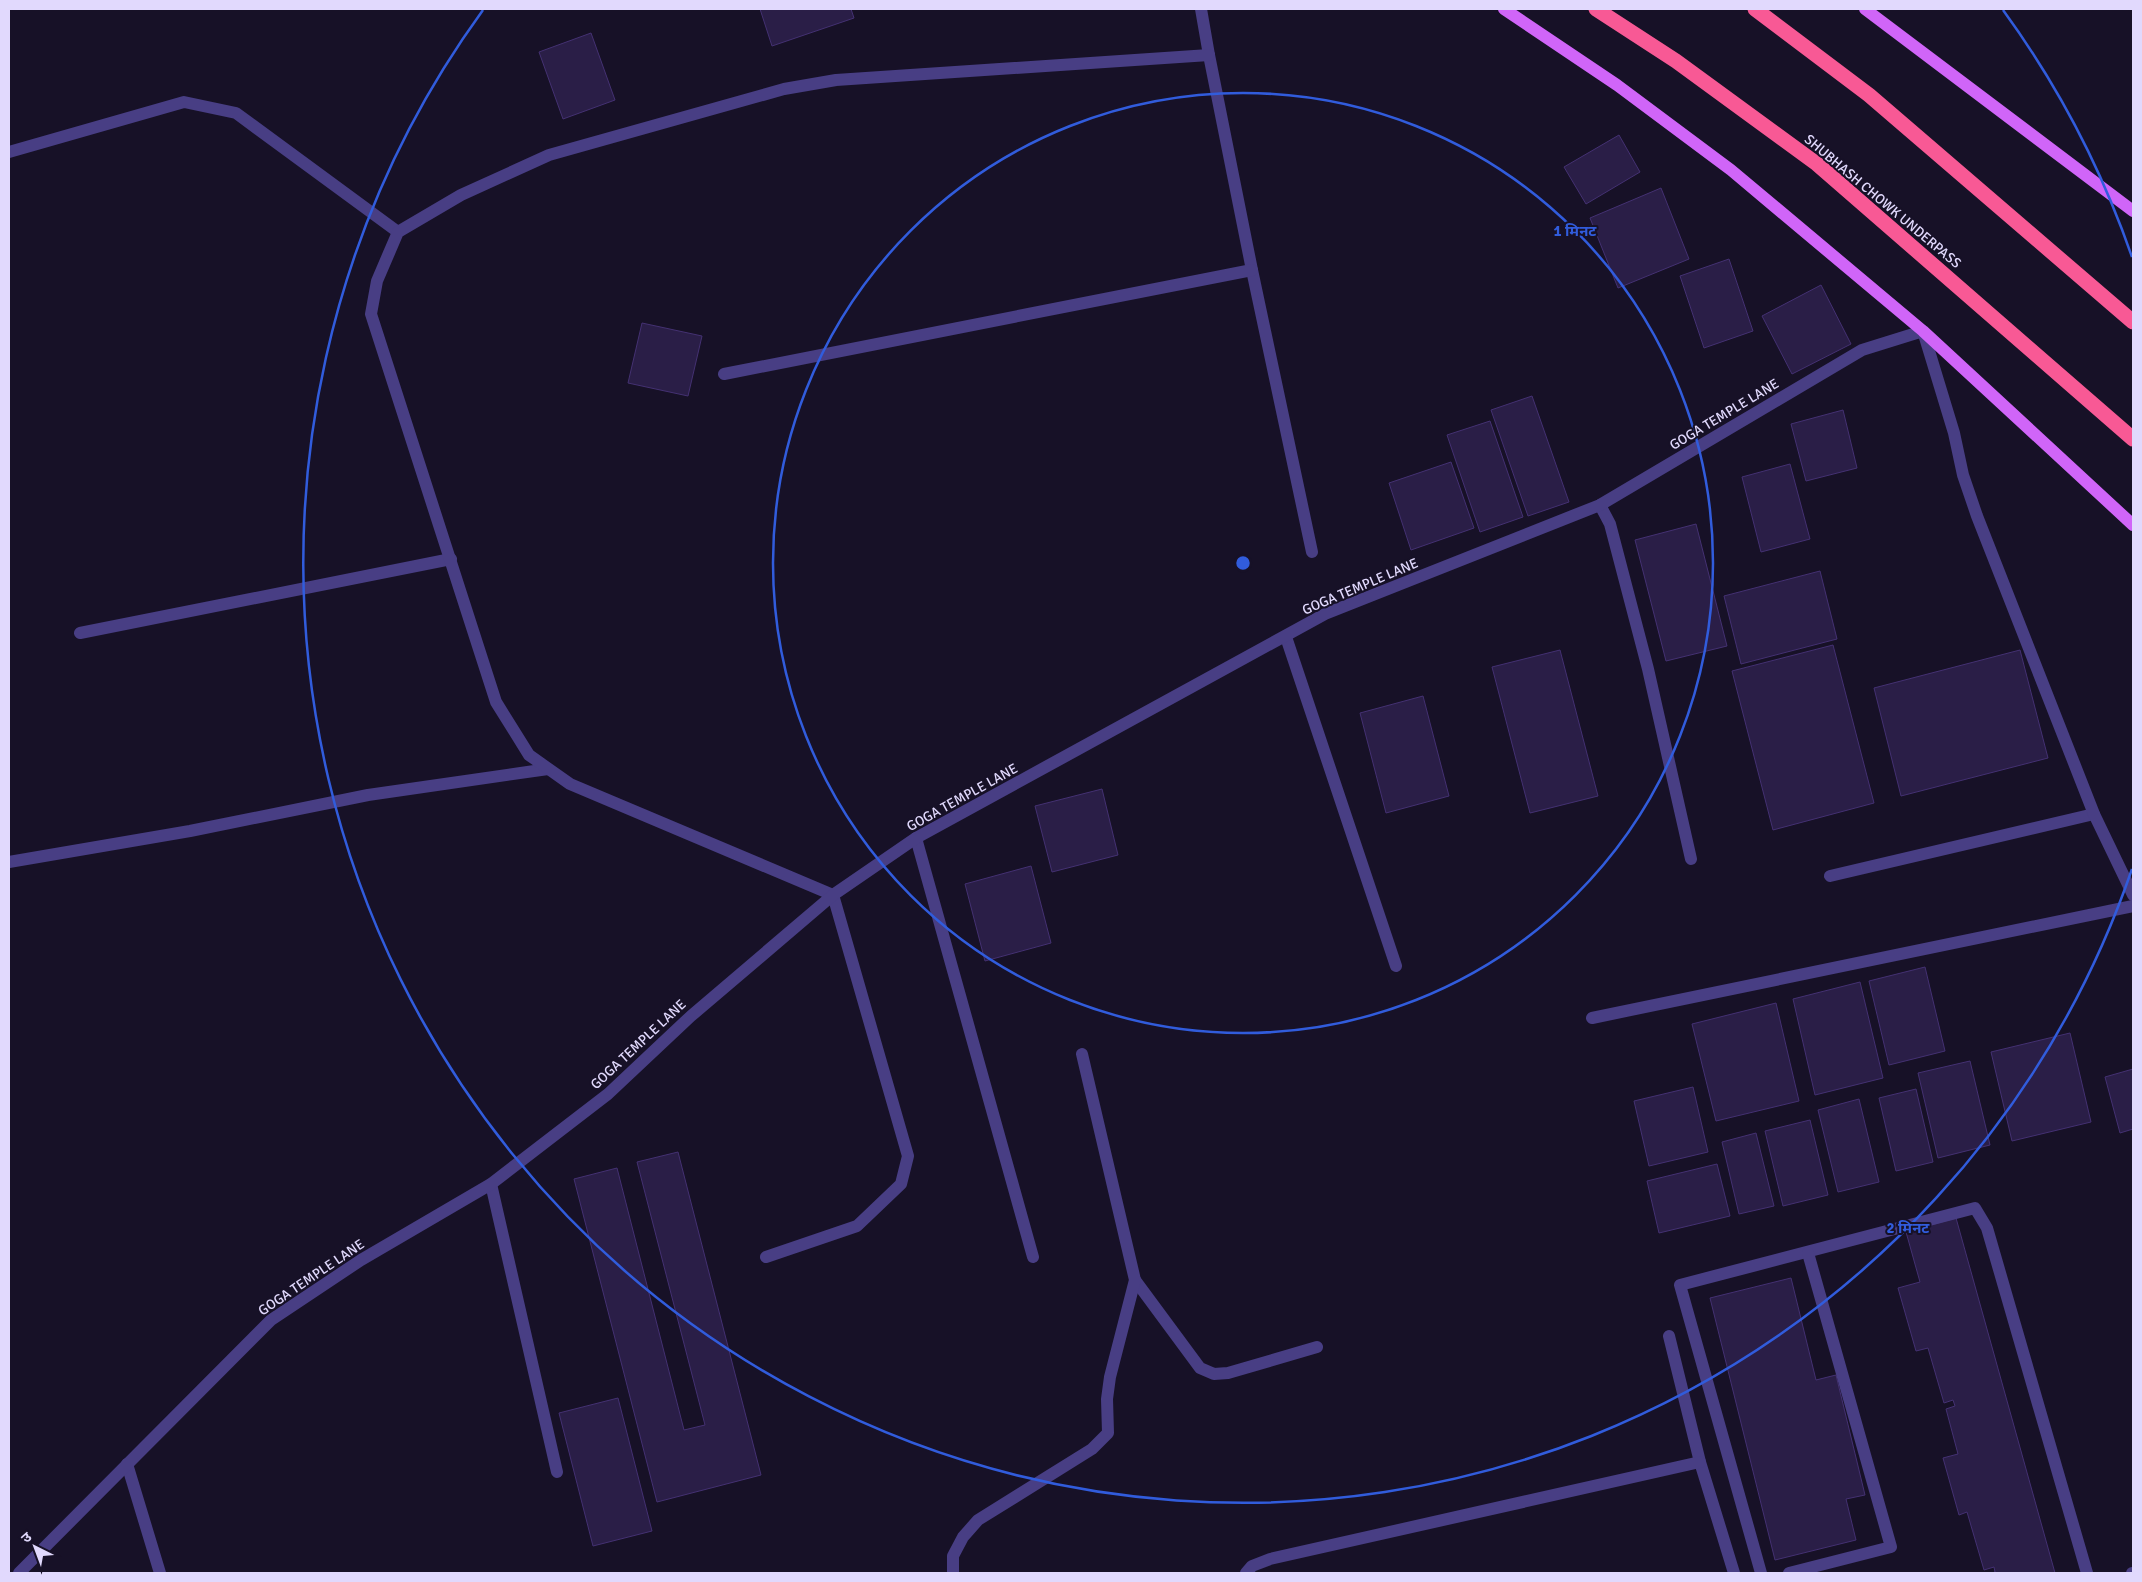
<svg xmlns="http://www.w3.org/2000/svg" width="2142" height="1582" font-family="Signika,'Noto Sans Devanagari',sans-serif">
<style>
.building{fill:#2a1e47;stroke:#443172}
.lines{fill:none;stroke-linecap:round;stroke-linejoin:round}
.minor{stroke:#483e84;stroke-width:12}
.major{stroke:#d065f8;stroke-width:12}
.highway{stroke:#f85995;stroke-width:15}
.ring{fill:none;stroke:#315cdc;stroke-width:2.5}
.labels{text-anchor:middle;stroke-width:4;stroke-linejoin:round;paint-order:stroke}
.street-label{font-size:14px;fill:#e1d9fd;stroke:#171127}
.centre{fill:#315cdc;stroke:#171127;stroke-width:2.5}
.ring-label{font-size:15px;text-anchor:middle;font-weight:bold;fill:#315cdc;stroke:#171127;stroke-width:4;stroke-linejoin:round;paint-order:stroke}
</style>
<rect width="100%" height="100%" fill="#171127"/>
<!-- building -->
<g class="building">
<polygon points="760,9 851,9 854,18 772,46"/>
<polygon points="591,33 615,100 563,119 539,52"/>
<polygon points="1619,135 1640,172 1586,204 1564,167"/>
<polygon points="1661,188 1689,259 1618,288 1590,218"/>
<polygon points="1729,259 1753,331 1704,348 1680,276"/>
<polygon points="1821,285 1851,344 1792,374 1762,316"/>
<polygon points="642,323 702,336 688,396 628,383"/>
<polygon points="1532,396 1569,502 1528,516 1491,410"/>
<polygon points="1843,410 1857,468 1806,481 1791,424"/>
<polygon points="1490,421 1523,517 1480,532 1447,435"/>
<polygon points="1451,462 1474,528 1411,550 1389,483"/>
<polygon points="1790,464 1810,539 1761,552 1742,477"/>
<polygon points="1696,524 1727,646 1666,661 1635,540"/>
<polygon points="1820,571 1837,639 1741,664 1724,596"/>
<polygon points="1833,645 1874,803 1773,830 1732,671"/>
<polygon points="1560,650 1598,796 1530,813 1492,667"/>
<polygon points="2020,650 2048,758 1901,796 1874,688"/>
<polygon points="1423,696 1449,796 1386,813 1360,713"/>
<polygon points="1102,789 1118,855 1052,872 1035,806"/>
<polygon points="1031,866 1051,943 985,961 965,884"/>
<polygon points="1925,967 1945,1051 1889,1065 1869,981"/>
<polygon points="1860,982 1883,1078 1815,1095 1793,999"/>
<polygon points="1776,1003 1799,1101 1716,1121 1692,1024"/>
<polygon points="2070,1033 2091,1122 2012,1141 1991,1052"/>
<polygon points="1970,1061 1990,1145 1938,1158 1918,1073"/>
<polygon points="2133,1069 2133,1129 2120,1133 2105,1077"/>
<polygon points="1693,1087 1708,1152 1649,1166 1634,1101"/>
<polygon points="1916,1089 1933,1162 1896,1171 1879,1098"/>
<polygon points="1859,1099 1879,1182 1838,1192 1818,1110"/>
<polygon points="1810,1120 1828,1195 1783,1206 1765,1131"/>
<polygon points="1756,1133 1774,1206 1739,1214 1722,1142"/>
<polygon points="678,1152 761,1475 657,1502 574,1179 617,1168 684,1430 705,1425 637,1162"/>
<polygon points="1717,1164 1730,1216 1659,1233 1647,1181"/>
<polygon points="1956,1218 2055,1573 1992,1573 1995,1572 1994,1567 1984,1570 1967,1512 1959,1515 1943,1458 1958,1454 1946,1409 1955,1406 1953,1400 1944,1403 1928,1348 1916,1351 1898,1288 1920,1282 1906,1232"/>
<polygon points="1791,1278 1816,1380 1836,1375 1865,1495 1846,1499 1856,1540 1775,1560 1710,1298"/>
<polygon points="618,1398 652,1531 593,1546 559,1413"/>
</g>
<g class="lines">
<!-- minor -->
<g class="minor">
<polyline points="1201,9 1209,55 1252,270 1312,552"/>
<polyline points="9,152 184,102 236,113 398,232"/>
<polyline points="724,374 1252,270"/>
<polyline points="1600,505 1610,524 1648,669 1691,859"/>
<polyline points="80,633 451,559"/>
<polyline points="1286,637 1396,966"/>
<polyline points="916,838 1033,1257"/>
<polyline points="9,862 190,831 368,795 548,769"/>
<polyline points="1830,876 2094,814"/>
<polyline points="1592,1018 2133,906"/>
<polyline points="491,1184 557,1472"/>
<polyline points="766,1257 857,1226 901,1184 908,1156 833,895 570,784 529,755 496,702 371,314 377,281 398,232 461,195 549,155 784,89 836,80 1209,55"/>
<polyline points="1135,1280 1200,1368 1214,1374 1228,1373 1317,1347"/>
<polyline points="1669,1336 1700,1462 1734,1573"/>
<polyline points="127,1464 160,1573"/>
<polyline points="19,1573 271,1320 361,1260 491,1184 608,1094 691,1016 833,895 916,838 1325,614 1600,505 1862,350 1923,331 1954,433 1963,475 1977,516 2094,814 2133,895"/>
<polyline points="953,1573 953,1556 963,1537 978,1520 1092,1449 1108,1433 1107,1399 1110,1377 1135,1280 1082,1054"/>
<polyline points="1246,1573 1252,1566 1270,1559 1700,1462"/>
<polyline points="1761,1573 1680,1285 1975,1208 1987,1228 2087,1573"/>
<polyline points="1789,1573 1891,1547 1808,1253"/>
<polyline points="2132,1573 2133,1573"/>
</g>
<!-- major -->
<g class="major">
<polyline points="1504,9 1617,85 1731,170 1923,331 2133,525"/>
<polyline points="1865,9 2133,211"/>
</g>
<!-- highway -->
<g class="highway">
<polyline points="1596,9 1676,61 1817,164 2133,439"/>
<polyline points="1755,9 1869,95 2133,322"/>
</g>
</g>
<!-- distance rings -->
<g class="ring">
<circle cx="1243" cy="563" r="470"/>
<path d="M2132 869A940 940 0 1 1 483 10M2003 10A940 940 0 0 1 2132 257"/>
</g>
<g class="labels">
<!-- street labels -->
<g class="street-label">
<text transform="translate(1883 201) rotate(40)" y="5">SHUBHASH CHOWK UNDERPASS</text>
<text transform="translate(1724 414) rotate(-31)" y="5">GOGA TEMPLE LANE</text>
<text transform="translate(1360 586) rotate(-23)" y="5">GOGA TEMPLE LANE</text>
<text transform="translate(962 797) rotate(-29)" y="5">GOGA TEMPLE LANE</text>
<text transform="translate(638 1044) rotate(-43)" y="5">GOGA TEMPLE LANE</text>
<text transform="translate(311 1277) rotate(-34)" y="5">GOGA TEMPLE LANE</text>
</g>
</g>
<circle cx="1243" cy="563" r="8" class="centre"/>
<g class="ring-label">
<text x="1575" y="236">1 मिनट</text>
<text x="1908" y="1233">2 मिनट</text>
</g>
<!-- border -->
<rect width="2142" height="1582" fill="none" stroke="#e1d9fd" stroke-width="20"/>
<!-- north arrow -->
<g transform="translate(35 1547) rotate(318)" stroke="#171127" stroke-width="4" paint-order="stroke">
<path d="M0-4L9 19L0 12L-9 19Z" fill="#e1d9fd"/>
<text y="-8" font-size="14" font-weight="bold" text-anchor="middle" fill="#e1d9fd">उ</text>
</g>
</svg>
